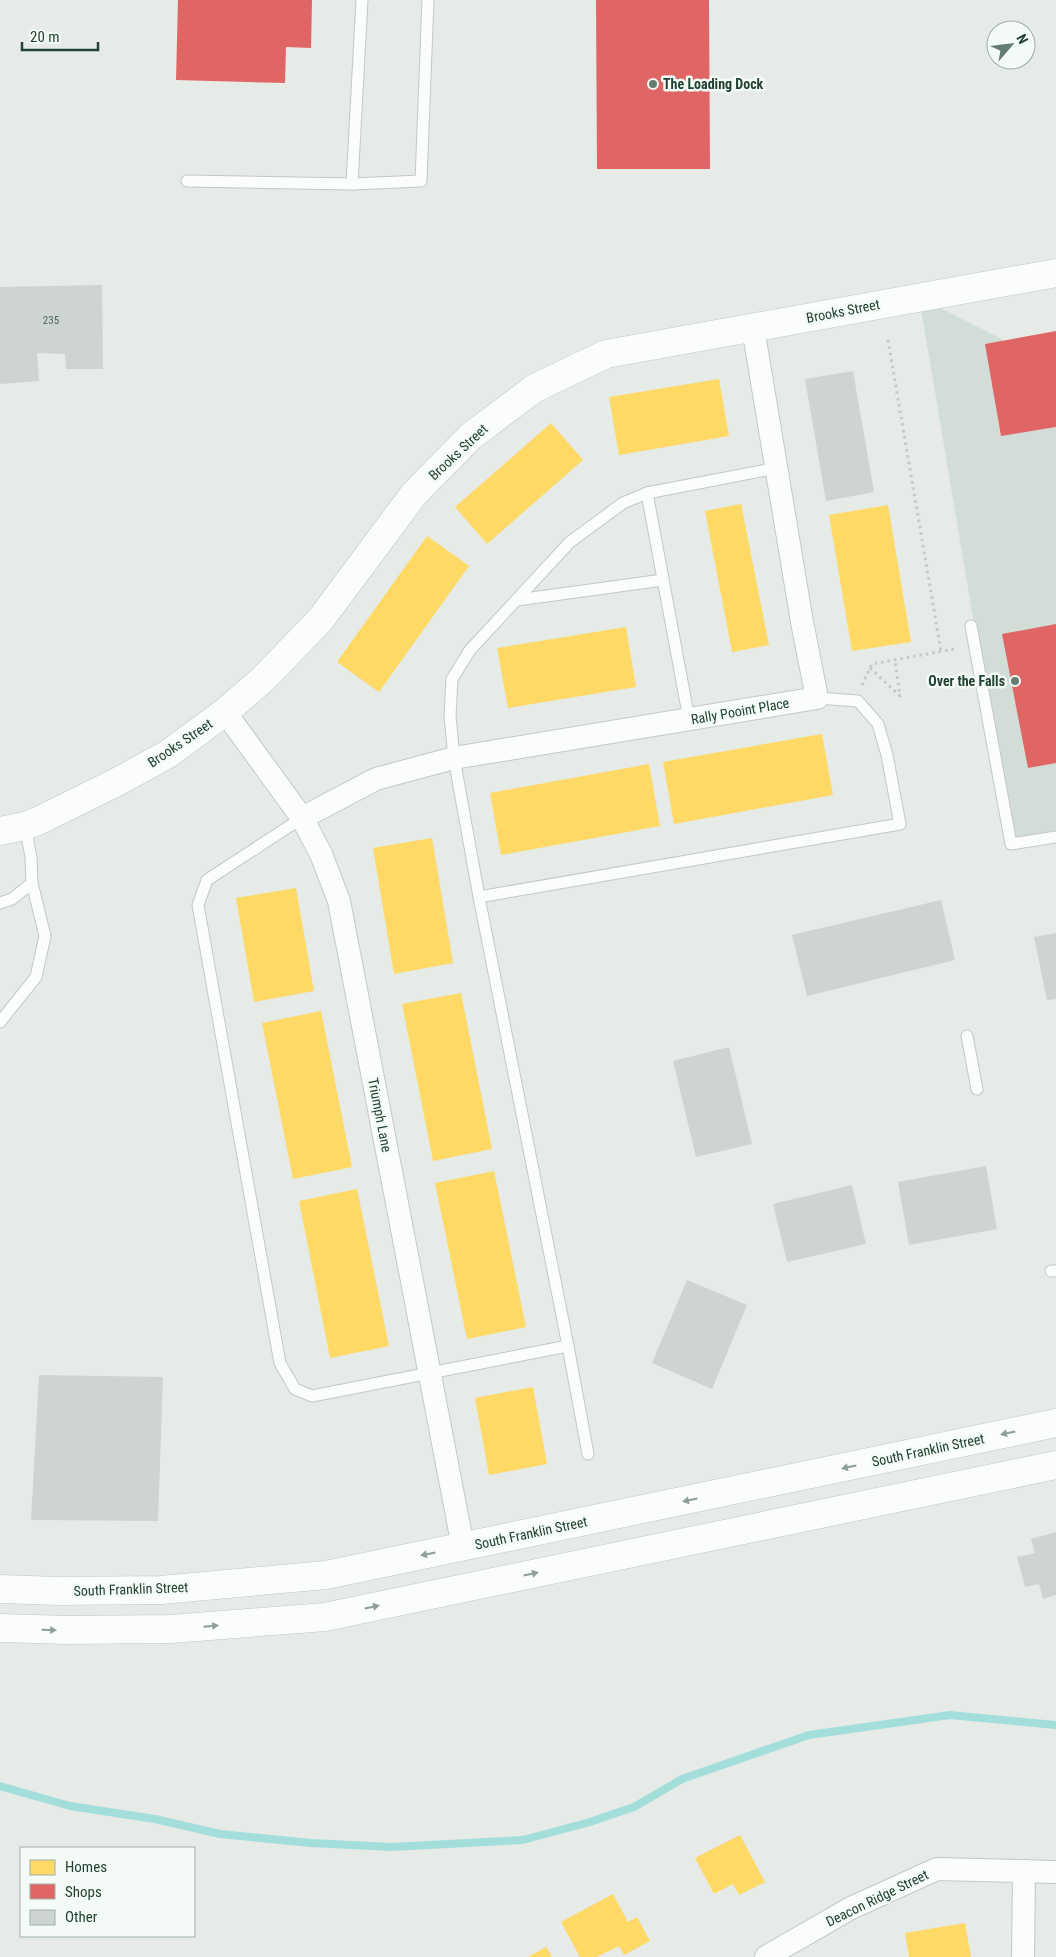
<svg xmlns="http://www.w3.org/2000/svg" width="1056" height="1957" font-family="'Roboto Condensed',sans-serif">
<style>
.built{fill:#d3ddd7}
.homes{fill:#ffd966}
.shops{fill:#e06666}
.lines{fill:none;stroke-linecap:round;stroke-linejoin:round}
.stream{stroke:#a3dedb;stroke-width:8}
.building{fill:#ced4d1}
.lane-casing{stroke:#c3c8c5;stroke-width:13}
.street-casing{stroke:#c3c8c5;stroke-width:24}
.secondary-casing{stroke:#bfc7c3;stroke-width:29}
.path{stroke:#c1cbc6;stroke-width:3;stroke-dasharray:2.5 4;stroke-linecap:butt}
.lane{stroke:#fbfcfc;stroke-width:11}
.street{stroke:#fbfcfc;stroke-width:22}
.secondary{stroke:#fbfcfc;stroke-width:28}
.oneway{fill:#8e9e98}
.poi-dot{fill:#657c72;stroke:#f4faf6;stroke-width:2}
.labels{text-anchor:middle;stroke-width:5;stroke-linejoin:round;paint-order:stroke}
.number-label{font-size:11px;fill:#4c665b}
.poi-label{font-size:14px;font-weight:bold;fill:#204133;stroke:#f4faf6;text-anchor:start}
.street-label{font-size:14px;fill:#204133;stroke:#f4faf6}
</style>
<rect width="100%" height="100%" fill="#e6ebe8"/>
<!-- built -->
<polygon class="built" points="919,297 1056,367 1056,836 1011,844"/>
<!-- homes -->
<g class="homes">
<polygon points="719,379 729,436 619,455 609,397"/>
<polygon points="551,423 583,460 487,544 455,507"/>
<polygon points="741,504 769,645 732,652 705,511"/>
<polygon points="888,505 911,642 852,651 829,515"/>
<polygon points="427,536 469,566 379,692 337,662"/>
<polygon points="626,627 636,687 508,708 497,648"/>
<polygon points="822,734 833,795 674,824 663,762"/>
<polygon points="649,764 660,826 501,855 490,793"/>
<polygon points="432,838 453,963 394,974 373,848"/>
<polygon points="296,888 314,991 254,1002 236,898"/>
<polygon points="461,993 492,1149 433,1161 402,1004"/>
<polygon points="321,1011 352,1167 293,1179 262,1023"/>
<polygon points="494,1171 526,1327 467,1339 435,1183"/>
<polygon points="357,1189 389,1346 330,1358 299,1201"/>
<polygon points="533,1387 547,1464 489,1475 475,1398"/>
<polygon points="740,1835 765,1882 739,1895 733,1884 714,1894 695,1858"/>
<polygon points="613,1894 628,1922 637,1917 650,1941 624,1955 619,1946 597,1957 580,1957 561,1922"/>
<polygon points="965,1923 971,1957 909,1957 905,1933"/>
<polygon points="546,1947 552,1957 528,1957"/>
</g>
<!-- shops -->
<g class="shops">
<polygon points="178,0 312,0 311,48 286,47 285,83 176,80"/>
<polygon points="596,0 709,0 710,169 597,169"/>
<polygon points="1056,331 1056,427 1001,436 985,344"/>
<polygon points="1056,624 1056,763 1028,768 1002,634"/>
</g>
<g class="lines">
<!-- stream -->
<polyline class="stream" points="0,1786 70,1806 155,1819 220,1834 311,1843 391,1847 523,1840 590,1822 634,1807 682,1779 809,1735 950,1715 1056,1725"/>
</g>
<!-- building -->
<g class="building">
<polygon points="102,285 103,369 66,369 65,354 37,353 39,381 0,384 0,287"/>
<polygon points="853,371 874,492 826,501 805,379"/>
<polygon points="941,900 955,960 807,996 792,935"/>
<polygon points="1056,933 1056,999 1047,1000 1034,937"/>
<polygon points="729,1047 752,1144 696,1157 673,1061"/>
<polygon points="986,1166 997,1229 909,1245 898,1182"/>
<polygon points="852,1185 866,1244 787,1262 773,1204"/>
<polygon points="687,1280 747,1305 712,1389 652,1363"/>
<polygon points="39,1375 163,1377 158,1521 31,1520"/>
<polygon points="1056,1532 1056,1595 1043,1599 1039,1584 1025,1587 1017,1557 1035,1553 1031,1539"/>
</g>
<g class="lines">
<defs>
<g id="lane">
<polyline points="362,0 352,184 421,181 428,0"/>
<polyline points="187,181 352,184"/>
<polyline points="777,468 647,493 623,503 570,542 470,650 452,679 450,716 454,758 479,897 900,824 887,755 878,724 858,701 817,698"/>
<polyline points="647,493 689,719"/>
<polyline points="517,600 663,580"/>
<polyline points="971,626 1011,844 1056,837"/>
<polyline points="302,818 207,880 198,905 280,1363 295,1389 312,1396 568,1346"/>
<polyline points="479,897 568,1346 588,1454"/>
<polyline points="0,903 12,899 32,883 31,857 25,826"/>
<polyline points="0,1022 36,977 45,936 32,883"/>
<polyline points="967,1036 977,1089"/>
<polyline points="1051,1271 1056,1271"/>
</g>
<g id="street">
<polyline points="225,712 302,818 321,854 339,901 463,1547"/>
<polyline points="302,818 376,779 454,758 817,698 802,622 753,328"/>
<polyline points="766,1957 851,1908 937,1869 1056,1872"/>
<polyline points="1023,1957 1024,1871"/>
</g>
<g id="secondary">
<polyline points="0,831 25,826 40,820 117,782 168,754 225,712 263,679 321,619 414,494 471,436 535,388 606,354 1056,273"/>
<polyline points="0,1589 58,1591 161,1590 326,1575 1056,1423"/>
<polyline points="0,1628 68,1630 171,1629 325,1617 1056,1465"/>
</g>
</defs>
<!-- lane casing -->
<use href="#lane" class="lane-casing"/>
<!-- street casing -->
<use href="#street" class="street-casing"/>
<!-- secondary casing -->
<use href="#secondary" class="secondary-casing"/>
<!-- path -->
<g class="path">
<polyline points="888,340 941,651"/>
<polyline points="870,668 900,696 895,660"/>
<polyline points="862,685 872,664 954,649"/>
</g>
<!-- lane -->
<use href="#lane" class="lane"/>
<!-- street -->
<use href="#street" class="street"/>
<!-- secondary -->
<use href="#secondary" class="secondary"/>
</g>
<!-- one-way arrows -->
<defs><path id="oneway-solid" d="M-6-.8H1V-3.2L6.5 0L1 3.2V.8H-6Z" transform="scale(1.25)"/></defs>
<g class="oneway">
<use href="#oneway-solid" transform="translate(1008 1433) rotate(168)"/>
<use href="#oneway-solid" transform="translate(849 1467) rotate(168)"/>
<use href="#oneway-solid" transform="translate(690 1500) rotate(168)"/>
<use href="#oneway-solid" transform="translate(428 1554) rotate(169)"/>
<use href="#oneway-solid" transform="translate(531 1574) rotate(-12)"/>
<use href="#oneway-solid" transform="translate(372 1607) rotate(-12)"/>
<use href="#oneway-solid" transform="translate(211 1626) rotate(-5)"/>
<use href="#oneway-solid" transform="translate(49 1630) rotate(2)"/>
</g>
<!-- markers -->
<g class="poi-dot">
<circle cx="653" cy="84" r="5"/>
<circle cx="1015" cy="681" r="5"/>
</g>
<g class="labels">
<!-- number labels -->
<g class="number-label">
<text x="51" y="324">235</text>
</g>
<!-- poi labels -->
<g class="poi-label">
<text x="663" y="89">The Loading Dock</text>
<text x="1005" y="686" text-anchor="end">Over the Falls</text>
</g>
<!-- street labels -->
<g class="street-label">
<text transform="translate(843 311) rotate(-11)" y="5">Brooks Street</text>
<text transform="translate(458 452) rotate(-43)" y="5">Brooks Street</text>
<text transform="translate(740 711) rotate(-10)" y="5">Rally Pooint Place</text>
<text transform="translate(180 743) rotate(-34)" y="5">Brooks Street</text>
<text transform="translate(380 1115) rotate(79)" y="5">Triumph Lane</text>
<text transform="translate(928 1450) rotate(-12)" y="5">South Franklin Street</text>
<text transform="translate(531 1533) rotate(-12)" y="5">South Franklin Street</text>
<text transform="translate(131 1589) rotate(-2)" y="5">South Franklin Street</text>
<text transform="translate(877 1898) rotate(-26)" y="5">Deacon Ridge Street</text>
</g>
</g>
<!-- legend -->
<rect x="20" y="1847" width="175" height="90" fill="#f4faf6" stroke="#9fb0a8"/>
<rect x="30" y="1860" width="25" height="15" fill="#ffd966" stroke="#9fb0a8"/>
<text x="65" y="1872" font-size="15" fill="#204133">Homes</text>
<rect x="30" y="1884" width="25" height="15" fill="#e06666" stroke="#9fb0a8"/>
<text x="65" y="1897" font-size="15" fill="#204133">Shops</text>
<rect x="30" y="1910" width="25" height="15" fill="#ced4d1" stroke="#9fb0a8"/>
<text x="65" y="1922" font-size="15" fill="#204133">Other</text>
<!-- north arrow -->
<g transform="translate(1011 45) rotate(62)"><circle r="24" fill="#f4faf6" stroke="#9fb0a8"/>
<path d="M0-4L9 19L0 12L-9 19Z" fill="#657c72"/>
<text y="-8" font-size="14" font-weight="bold" text-anchor="middle" fill="#204133">N</text>
</g>
<!-- scale -->
<path d="M22 42v8h76v-8" fill="none" stroke="#204133" stroke-width="2.5"/>
<text x="30" y="42" font-size="15" fill="#204133" stroke="#f4faf6" stroke-width="4" paint-order="stroke">20 m</text>
</svg>
